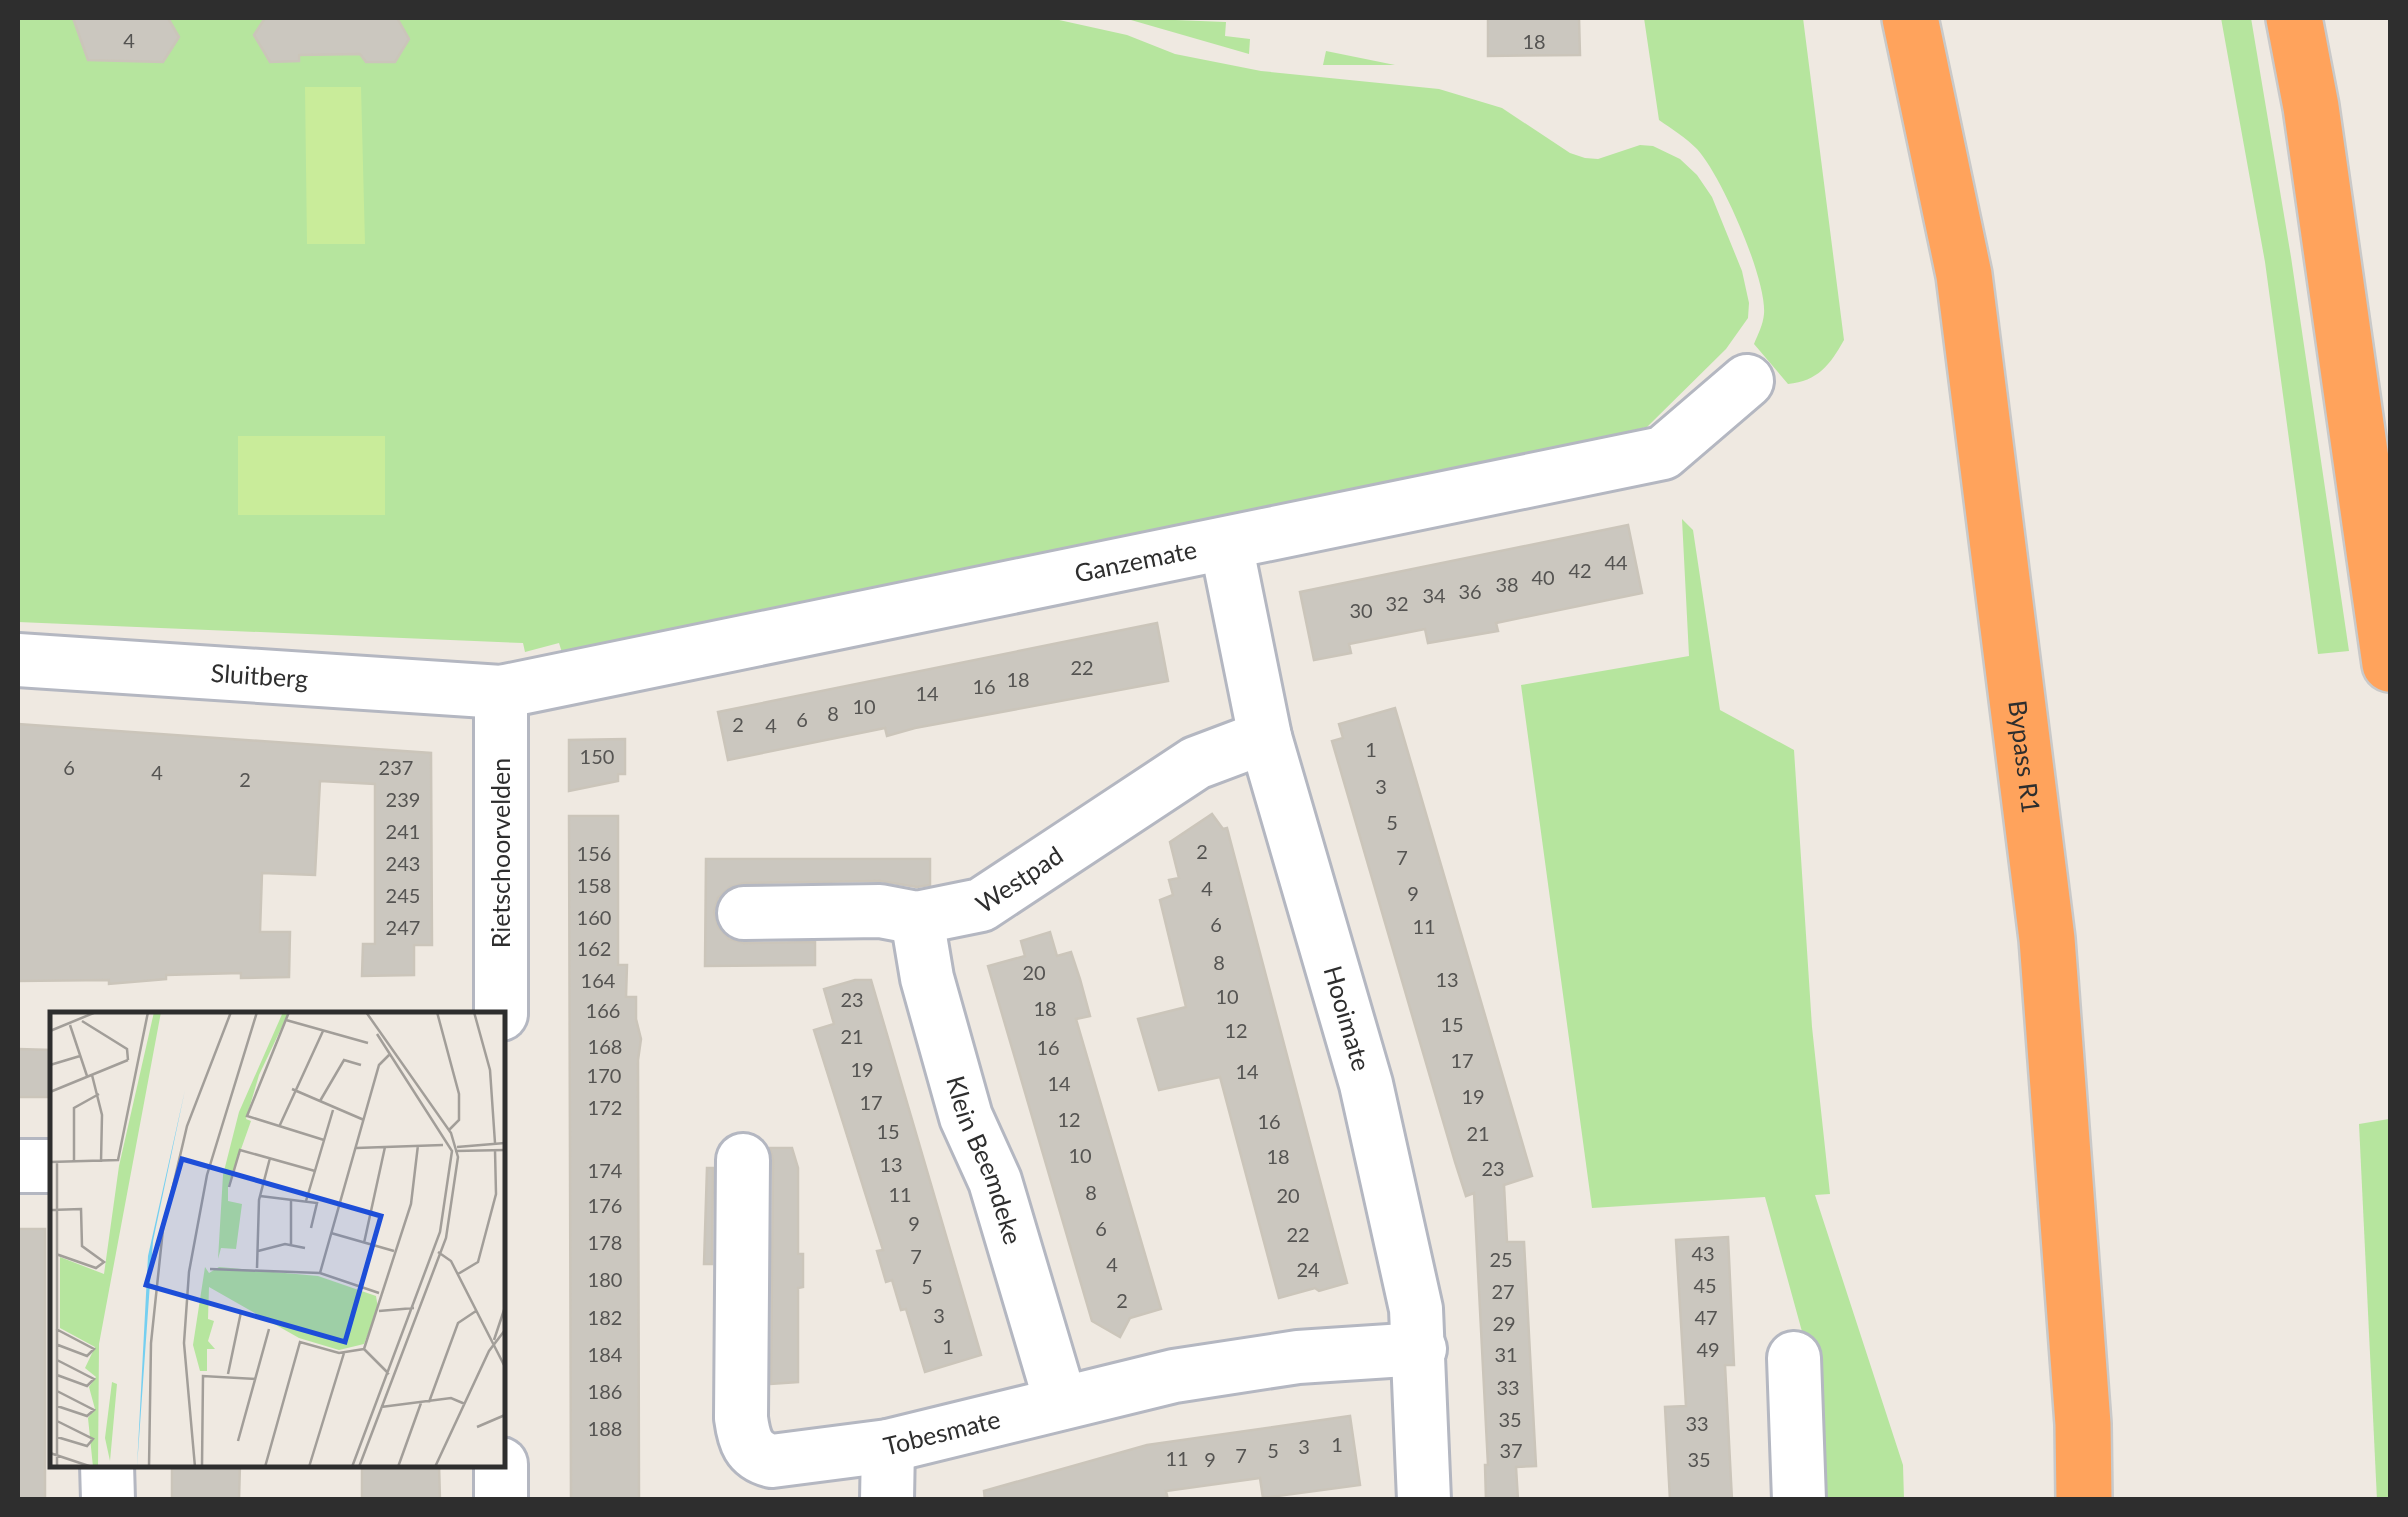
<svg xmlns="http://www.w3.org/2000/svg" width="2408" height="1517" font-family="Lato,sans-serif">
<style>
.green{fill:#b6e59e}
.pitch{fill:#c9ec9a}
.building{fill:#cbc7bf;stroke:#cbc5ba;stroke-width:2.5}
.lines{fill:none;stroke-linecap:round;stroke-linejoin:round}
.minor-casing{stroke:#b4b7c1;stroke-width:58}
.highway-casing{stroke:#c9c9c9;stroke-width:60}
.minor{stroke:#fff;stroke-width:52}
.highway{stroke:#ffa35c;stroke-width:55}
.labels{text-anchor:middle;stroke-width:9;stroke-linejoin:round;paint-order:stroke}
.number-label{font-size:20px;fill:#555452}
.street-label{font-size:25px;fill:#2e2e2e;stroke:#fff}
.inset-road{fill:none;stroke:#a29e99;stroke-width:2.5}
.view{fill:#1d4ed8;fill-opacity:0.15;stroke:#1d4ed8;stroke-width:5}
.inset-edge{fill:none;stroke:#2e2e2e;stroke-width:5}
</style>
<rect width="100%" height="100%" fill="#efe9e1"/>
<!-- green -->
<g class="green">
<polygon points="18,18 1050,18 1127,35 1175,54 1261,71 1439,89 1502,108 1570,153 1585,158 1598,159 1640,145 1653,146 1680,159 1697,175 1712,197 1742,271 1749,303 1748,318 1726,349 1647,427 988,574 565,662 559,643 525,652 523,643 18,622"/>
<polygon points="1124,18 1226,22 1225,36 1250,39 1249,54"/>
<path d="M1644,18H1803L1844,340C1830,365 1818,381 1788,384L1754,344C1758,334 1763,325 1764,314C1767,279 1721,175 1697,149C1686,138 1672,129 1659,120Z"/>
<polygon points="2221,18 2251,18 2291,257 2349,651 2318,654 2265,262"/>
<polygon points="1326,51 1395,65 1323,65"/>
<polygon points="1682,519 1693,530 1720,710 1794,750 1812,1027 1830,1194 1815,1195 1903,1465 1904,1499 1814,1499 1809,1357 1765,1197 1592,1208 1521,685 1689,656"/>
<polygon points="2389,1119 2390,1499 2377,1500 2359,1124"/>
</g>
<!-- pitch -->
<g class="pitch">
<polygon points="305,87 361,87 365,244 307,244"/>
<rect x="238" y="436" width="147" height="79"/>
</g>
<!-- building -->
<g class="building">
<polygon points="73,18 168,18 179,37 163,62 88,60"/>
<polygon points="265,18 397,18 409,39 395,62 366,62 360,54 299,55 299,61 270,62 254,35"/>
<polygon points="1488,18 1579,18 1580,55 1488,56"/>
<polygon points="1628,525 1642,593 1496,623 1498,631 1428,643 1425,629 1349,644 1351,653 1314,660 1300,592"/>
<polygon points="1157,623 1168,681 915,728 887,736 885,728 728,760 718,712"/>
<polygon points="1395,708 1532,1176 1504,1185 1507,1242 1524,1242 1536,1466 1516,1467 1518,1500 1486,1500 1485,1465 1488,1465 1474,1193 1466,1196 1455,1162 1332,741 1343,738 1339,724"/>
<polygon points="18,724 431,753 432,945 414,945 414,975 362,976 363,944 375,944 375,784 320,781 315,875 262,873 260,932 290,932 289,977 241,978 241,973 166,975 166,979 109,984 109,980 18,981"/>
<polygon points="625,739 625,774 618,774 618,781 569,791 569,740"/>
<polygon points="1212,814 1223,829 1227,828 1347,1283 1319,1291 1315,1288 1279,1298 1220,1077 1159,1090 1138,1019 1186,1007 1160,900 1173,895 1169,880 1179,878 1170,842"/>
<polygon points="569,816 618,816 618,965 627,965 626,997 636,997 636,1019 641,1039 638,1060 639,1500 571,1500"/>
<polygon points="706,859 930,859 930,885 917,887 880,881 744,883 730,887 718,898 714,912 718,927 729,939 744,943 815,942 815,965 705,966"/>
<polygon points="1050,932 1057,956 1071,952 1080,979 1090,1016 1076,1019 1161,1309 1130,1318 1120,1337 1092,1321 988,966 1025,956 1021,941"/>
<polygon points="855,980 871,980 981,1355 925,1372 906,1309 901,1310 892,1280 886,1282 877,1251 883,1250 814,1030 834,1024 824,989"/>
<polygon points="18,1049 52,1050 52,1097 18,1097"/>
<polygon points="770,1148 792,1148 798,1168 798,1254 803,1254 803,1287 798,1288 798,1382 771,1384 773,1160"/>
<polygon points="707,1168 713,1168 712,1264 704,1264"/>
<rect x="18" y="1229" width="27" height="271"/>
<polygon points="1728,1237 1734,1365 1725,1365 1732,1500 1670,1500 1665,1407 1686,1406 1676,1240"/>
<polygon points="1350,1416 1360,1485 1263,1498 1260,1478 1166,1491 1168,1500 985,1500 984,1491 1147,1445"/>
<polygon points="172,1464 240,1464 239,1500 172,1500"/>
<polygon points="362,1464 439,1464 440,1500 362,1500"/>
</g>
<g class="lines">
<defs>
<g id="minor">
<path id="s1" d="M1226,544L1265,737L1366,1084L1416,1309L1424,1500"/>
<path id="s2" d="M18,660L501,692L1663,453L1747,381"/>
<polyline points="501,692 501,1014"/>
<path id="s3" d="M744,913L880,911L917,918L981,905L1196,763L1265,737"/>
<path id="s4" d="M917,918L927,978L966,1117L995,1181L1061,1403"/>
<path id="s5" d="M743,1160L741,1418C744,1440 748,1455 772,1461L888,1446L1174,1376L1298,1357L1420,1349"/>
<polyline points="18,1166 52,1166"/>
<polyline points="1794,1358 1799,1500"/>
<polyline points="107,1464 108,1500"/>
<polyline points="501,1500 501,1464"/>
<polyline points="887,1500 888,1446"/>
</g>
<g id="highway">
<path id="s6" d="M1910,18L1964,275L2047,939L2083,1424L2084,1500"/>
<polyline points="2294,18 2311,107 2390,664"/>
</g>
</defs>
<!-- minor casing -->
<use href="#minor" class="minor-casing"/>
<!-- highway casing -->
<use href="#highway" class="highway-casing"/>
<!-- minor -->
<use href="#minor" class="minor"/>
<!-- highway -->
<use href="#highway" class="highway"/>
</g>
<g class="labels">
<!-- number labels -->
<g class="number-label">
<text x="129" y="48">4</text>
<text x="1534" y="49">18</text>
<text x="1616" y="570">44</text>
<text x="1580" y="578">42</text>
<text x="1543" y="585">40</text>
<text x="1507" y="592">38</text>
<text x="1470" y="599">36</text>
<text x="1434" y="603">34</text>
<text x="1397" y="611">32</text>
<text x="1361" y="618">30</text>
<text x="1082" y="675">22</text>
<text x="1018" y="687">18</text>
<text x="984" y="694">16</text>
<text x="927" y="701">14</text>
<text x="864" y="714">10</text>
<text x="833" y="721">8</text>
<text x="802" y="727">6</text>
<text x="738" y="732">2</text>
<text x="771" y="733">4</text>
<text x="1371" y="757">1</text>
<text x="597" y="764">150</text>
<text x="69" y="775">6</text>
<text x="396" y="775">237</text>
<text x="157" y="780">4</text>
<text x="245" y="787">2</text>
<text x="1381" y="794">3</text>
<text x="403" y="807">239</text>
<text x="1392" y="830">5</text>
<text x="403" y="839">241</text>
<text x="1202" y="859">2</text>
<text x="594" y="861">156</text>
<text x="1402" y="865">7</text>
<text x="403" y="871">243</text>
<text x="594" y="893">158</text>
<text x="1207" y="896">4</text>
<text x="1413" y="901">9</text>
<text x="403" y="903">245</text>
<text x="594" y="925">160</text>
<text x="1216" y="932">6</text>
<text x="1424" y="934">11</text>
<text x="403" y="935">247</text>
<text x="594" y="956">162</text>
<text x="1219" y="970">8</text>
<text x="1034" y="980">20</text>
<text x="1447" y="987">13</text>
<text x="598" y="988">164</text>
<text x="1227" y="1004">10</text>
<text x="852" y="1007">23</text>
<text x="1045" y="1016">18</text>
<text x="603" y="1018">166</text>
<text x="1452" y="1032">15</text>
<text x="1236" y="1038">12</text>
<text x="852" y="1044">21</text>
<text x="605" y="1054">168</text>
<text x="1048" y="1055">16</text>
<text x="1462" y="1068">17</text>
<text x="862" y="1077">19</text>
<text x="1247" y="1079">14</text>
<text x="604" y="1083">170</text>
<text x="1059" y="1091">14</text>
<text x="1473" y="1104">19</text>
<text x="871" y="1110">17</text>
<text x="605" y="1115">172</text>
<text x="1069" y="1127">12</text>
<text x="1269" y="1129">16</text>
<text x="888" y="1139">15</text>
<text x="1478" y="1141">21</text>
<text x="1080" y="1163">10</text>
<text x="1278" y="1164">18</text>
<text x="891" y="1172">13</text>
<text x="1493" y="1176">23</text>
<text x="605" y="1178">174</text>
<text x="1091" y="1200">8</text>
<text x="900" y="1202">11</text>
<text x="1288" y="1203">20</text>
<text x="605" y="1213">176</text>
<text x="914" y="1231">9</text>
<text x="1101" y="1236">6</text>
<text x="1298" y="1242">22</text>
<text x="605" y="1250">178</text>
<text x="1703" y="1261">43</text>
<text x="916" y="1264">7</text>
<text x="1501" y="1267">25</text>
<text x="1112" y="1272">4</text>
<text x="1308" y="1277">24</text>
<text x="605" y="1287">180</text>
<text x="1705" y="1293">45</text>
<text x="927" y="1294">5</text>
<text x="1503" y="1299">27</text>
<text x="1122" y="1308">2</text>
<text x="939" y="1323">3</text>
<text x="605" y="1325">182</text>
<text x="1706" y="1325">47</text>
<text x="1504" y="1331">29</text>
<text x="948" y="1354">1</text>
<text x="1708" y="1357">49</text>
<text x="605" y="1362">184</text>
<text x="1506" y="1362">31</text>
<text x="1508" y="1395">33</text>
<text x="605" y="1399">186</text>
<text x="1510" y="1427">35</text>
<text x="1697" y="1431">33</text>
<text x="605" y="1436">188</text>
<text x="1337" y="1452">1</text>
<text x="1304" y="1454">3</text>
<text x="1273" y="1458">5</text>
<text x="1511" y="1458">37</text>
<text x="1241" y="1463">7</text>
<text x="1177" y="1466">11</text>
<text x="1210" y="1467">9</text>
<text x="1699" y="1467">35</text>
</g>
<!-- street labels -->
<g class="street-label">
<text dy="9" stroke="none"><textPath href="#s2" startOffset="1132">Ganzemate</textPath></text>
<text dy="9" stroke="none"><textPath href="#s2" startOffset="242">Sluitberg</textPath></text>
<text dy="9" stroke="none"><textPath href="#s6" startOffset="748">Bypass R1</textPath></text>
<text transform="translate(501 853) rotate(-90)" y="9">Rietschoorvelden</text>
<text dy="9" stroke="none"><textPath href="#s3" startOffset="285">Westpad</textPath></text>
<text dy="9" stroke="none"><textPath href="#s1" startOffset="490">Hooimate</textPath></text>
<text dy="9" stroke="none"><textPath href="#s4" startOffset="252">Klein Beemdeke</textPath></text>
<text dy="9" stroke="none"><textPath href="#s5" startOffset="488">Tobesmate</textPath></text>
</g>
</g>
<!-- overview -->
<g transform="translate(50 1012)">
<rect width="455" height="455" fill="#efe9e1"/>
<path d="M104,0H111L49,332L48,455H43L38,406L45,397L39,375L46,365L35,356L45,335L10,316V245L54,262L69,154ZM233,0H239L209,63L196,107L201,109L178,174V189L192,192L186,237L171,236L168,247L173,163L189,100ZM155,255L159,261L169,255L268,264L326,284L328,296L314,332L289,338L249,326L159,275L158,307L164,309L158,329L165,337H157V359H150L143,333ZM62,370L67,372L60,449L55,426Z" fill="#b6e59e"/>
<path d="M135,78L103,229L87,455L98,244Z" fill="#75cff0"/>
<path class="inset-road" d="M239,0L197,104L274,128M387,0L409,82V108L399,118M424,0L440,58L445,131M236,8L318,31M32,9L77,37L78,48M20,13L37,64M0,19L46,0M0,53L30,44M42,63L52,103L51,150M242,77L314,108M0,80L78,48M270,89L294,48L311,53M229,115L273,19M407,135L455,131M306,136L393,133M405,139L455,138M0,150L68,148L98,0M7,150V455M24,150V96L49,82M179,175L190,138L265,159M210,184L267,191L261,216M241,188V232M256,189L283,98M0,198L31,197L32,234L54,250L46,256L6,242M281,221L344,239M314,231L335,135M208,239L235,232L255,236M388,240L401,249L455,355M207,256L209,188L220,146M160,257L270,261L329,281M270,261L329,53L339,43M408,262L428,250L446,182L445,138M329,299L364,296M6,317L44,337L37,344L8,333M444,328L455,295M314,337L361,192L368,133M314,337L339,362M178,362L191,300M7,363L37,374L44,367L7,348M379,390L408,311L426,299M7,394L37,404L44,398L7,379M331,395L401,386L415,392M427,415L455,403M7,425L37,434L43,427L7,409M188,429L219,317M0,441L42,455M99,455L101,331L113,217L137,114L181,0M145,455L134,331L139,260L157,163L207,0M152,455L153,364L206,367M215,455L250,330L289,341L314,337M259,455L294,341M302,455L390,220L402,139L327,22M309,455L396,226L408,145L401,121L316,0M348,455L371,391M385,455L439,339L455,318"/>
<path class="view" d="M132,147L331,204L295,330L96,273Z"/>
<rect width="455" height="455" class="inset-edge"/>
</g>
<!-- border -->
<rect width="2408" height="1517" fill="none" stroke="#2e2e2e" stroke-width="40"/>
</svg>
